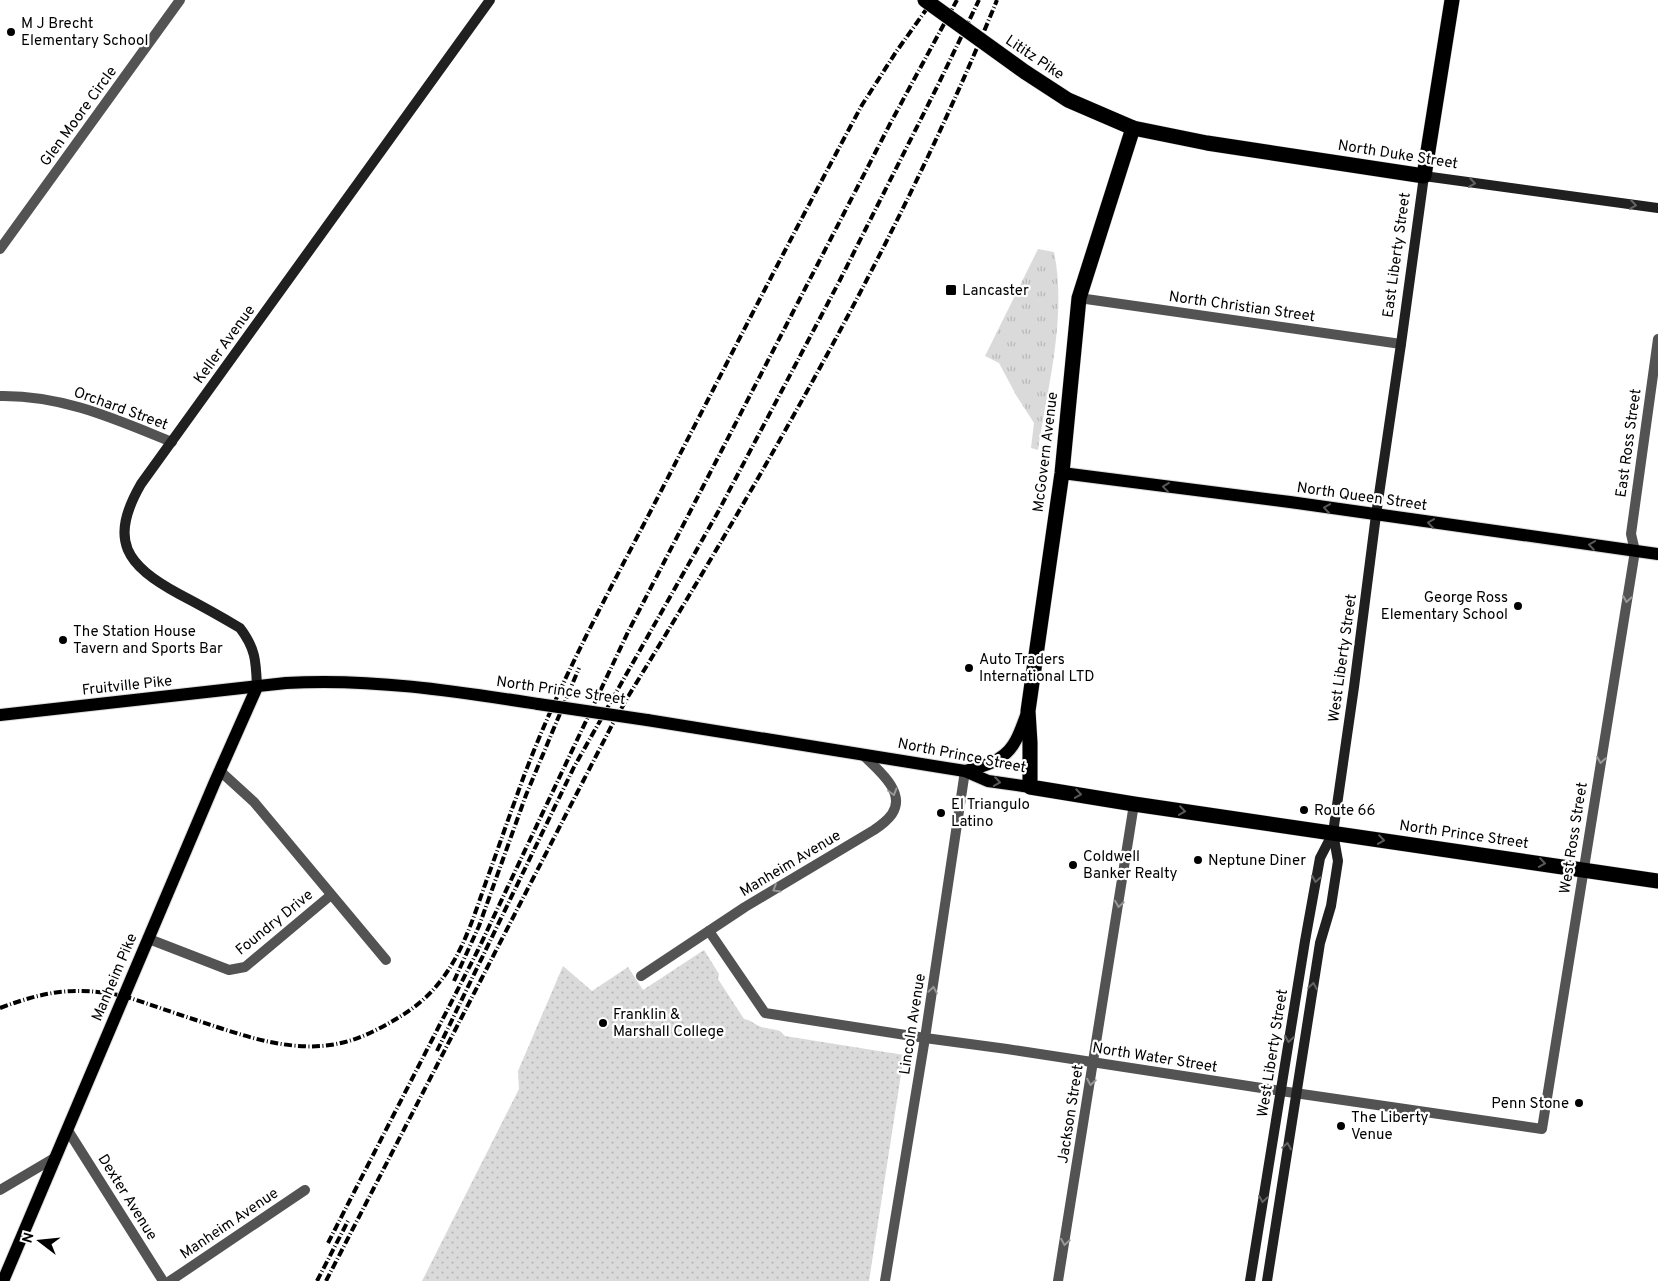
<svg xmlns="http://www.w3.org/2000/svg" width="1658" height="1281" font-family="Overpass,sans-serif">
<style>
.grass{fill:url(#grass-tufts)}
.park{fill:url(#park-dots)}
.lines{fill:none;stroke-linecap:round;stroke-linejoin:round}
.primary-casing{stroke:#dbdbdb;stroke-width:14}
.highway-casing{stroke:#dbdbdb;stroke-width:16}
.street{stroke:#535353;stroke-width:10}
.secondary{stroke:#202020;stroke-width:10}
.primary{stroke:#000;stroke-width:12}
.highway{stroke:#000;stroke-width:15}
.rail{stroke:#000;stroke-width:4;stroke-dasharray:8 2.5 1 2.5;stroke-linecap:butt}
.primary-bridge-casing{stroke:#dbdbdb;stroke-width:14;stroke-linecap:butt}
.highway-bridge-casing{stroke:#dbdbdb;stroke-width:16;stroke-linecap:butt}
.primary-bridge{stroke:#000;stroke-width:12}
.highway-bridge{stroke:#000;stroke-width:15}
.oneway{stroke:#636363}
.oneway2{stroke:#595959}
.oneway3{stroke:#989898}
.poi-dot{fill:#000;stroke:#fff;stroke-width:2}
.labels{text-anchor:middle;stroke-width:4.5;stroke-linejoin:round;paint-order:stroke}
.poi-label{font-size:15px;fill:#000;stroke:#fff;text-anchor:start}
.street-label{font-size:15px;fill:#000;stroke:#fff}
</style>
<defs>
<pattern id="grass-tufts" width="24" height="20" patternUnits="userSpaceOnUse" patternTransform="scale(1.25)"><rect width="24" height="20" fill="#dadada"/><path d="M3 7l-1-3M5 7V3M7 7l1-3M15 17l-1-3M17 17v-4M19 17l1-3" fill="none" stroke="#b9b9b9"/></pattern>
<pattern id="park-dots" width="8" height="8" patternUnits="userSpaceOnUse" patternTransform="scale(1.25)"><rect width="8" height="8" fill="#dadada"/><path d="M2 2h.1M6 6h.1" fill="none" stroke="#b9b9b9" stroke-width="1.8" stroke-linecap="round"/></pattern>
</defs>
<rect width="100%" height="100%" fill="#fff"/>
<!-- grass -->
<path class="grass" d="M1038,249L1054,252C1067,315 1048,386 1038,450L1031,448L1034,423L1016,395L999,363L985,356Z"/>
<!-- park -->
<path class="park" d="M704,950L719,974L718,979L744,1019C750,1020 753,1023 759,1026C766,1029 773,1029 780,1031L785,1036L904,1055L869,1281H422L519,1089L518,1071L563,966L592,991L628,967L643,990Z"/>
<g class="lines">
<defs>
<g id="primary">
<polyline points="1062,473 1290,502 1658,554"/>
<path d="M0,715L286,683C371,678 454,691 538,704"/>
<polyline points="647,720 965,771 988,781 1030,787"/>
<path d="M965,771C982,767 1003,761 1013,745C1020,735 1023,722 1028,711"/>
<polyline points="3,1281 214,784 257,687"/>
</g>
<g id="highway">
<polyline points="1025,72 1068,100 1133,128 1207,143 1424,176 1452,0"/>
<polyline points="1133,128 1079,298 1062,473 1028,711 1030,743 1030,787 1134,804 1658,881"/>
</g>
</defs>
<!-- primary casing -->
<use href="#primary" class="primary-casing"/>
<!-- highway casing -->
<use href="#highway" class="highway-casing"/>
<!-- street -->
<g class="street">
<polyline points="0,249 180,0"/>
<polyline points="1079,298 1401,344"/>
<path d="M0,396C63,395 115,419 172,442"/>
<polyline points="220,771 254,802 386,960"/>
<polyline points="709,931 765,1013 925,1038 1007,1049 1281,1091 1542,1129 1635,551 1631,534 1658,339"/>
<polyline points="149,939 229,970 245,967 331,895"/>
<path d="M641,976L745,907L874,830C880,826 887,821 892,814C907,792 877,769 863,755"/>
<polyline points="67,1129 163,1281"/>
<polyline points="0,1190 56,1157"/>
<polyline points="170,1281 305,1190"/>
<polyline points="885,1281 925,1038 965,771"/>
<polyline points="1058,1281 1134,804"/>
</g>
<!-- secondary -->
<g class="secondary">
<path d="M257,687C256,662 256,649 240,628C220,616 200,605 179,594C126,565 108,541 141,484L490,0"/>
<polyline points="1250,1281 1305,941 1320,858 1333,833 1354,687 1376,515 1401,344 1424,176 1658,208"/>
<polyline points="1267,1281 1320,943 1331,906 1338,861 1333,833"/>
</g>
<!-- primary -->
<use href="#primary" class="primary"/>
<!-- highway -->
<use href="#highway" class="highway"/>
<!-- rail -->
<g class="rail">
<polyline points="454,981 479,926 526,795 579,668"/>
<path d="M0,1008C46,991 75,986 124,996C149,1004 174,1013 199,1021C244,1036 294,1054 341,1043C363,1038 383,1027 401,1016C454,984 468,933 487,879C497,852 506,825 516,798C553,692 609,592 660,493C727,363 793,233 862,105L896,52L933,0"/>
<polyline points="437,1051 574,767 718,512 840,280 937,87 979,0"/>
<polyline points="328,1243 478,950 628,632 891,122 957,0"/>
<polyline points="317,1281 349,1219"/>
<path d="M326,1281L612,725L629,695C765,472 898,243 997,0"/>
</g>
<defs>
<polyline id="primary-bridge" points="538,704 647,720"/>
<polyline id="highway-bridge" points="925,0 1025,72"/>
</defs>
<!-- primary-bridge casing -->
<use href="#primary-bridge" class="primary-bridge-casing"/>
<!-- highway-bridge casing -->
<use href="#highway-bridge" class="highway-bridge-casing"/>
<!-- primary-bridge -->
<use href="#primary-bridge" class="primary-bridge"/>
<!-- highway-bridge -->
<use href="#highway-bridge" class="highway-bridge"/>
</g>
<!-- one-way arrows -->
<defs><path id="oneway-chevron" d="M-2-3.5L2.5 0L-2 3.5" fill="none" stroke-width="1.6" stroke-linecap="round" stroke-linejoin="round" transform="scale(1.25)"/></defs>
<g class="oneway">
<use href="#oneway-chevron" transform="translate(1472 183) rotate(8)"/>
<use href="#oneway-chevron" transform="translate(1633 205) rotate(8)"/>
<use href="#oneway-chevron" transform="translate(1316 879) rotate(100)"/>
<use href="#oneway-chevron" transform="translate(1313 986) rotate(-81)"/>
<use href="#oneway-chevron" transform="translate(1289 1039) rotate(99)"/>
<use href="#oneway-chevron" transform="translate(1287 1146) rotate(-81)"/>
<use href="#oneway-chevron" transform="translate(1263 1199) rotate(99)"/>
</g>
<g class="oneway2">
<use href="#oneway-chevron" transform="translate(1166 487) rotate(-173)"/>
<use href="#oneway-chevron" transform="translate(1327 508) rotate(-172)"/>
<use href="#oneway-chevron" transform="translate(1431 523) rotate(-172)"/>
<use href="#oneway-chevron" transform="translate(1592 545) rotate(-172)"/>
<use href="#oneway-chevron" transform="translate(997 782) rotate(8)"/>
<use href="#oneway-chevron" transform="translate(1078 794) rotate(9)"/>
<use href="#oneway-chevron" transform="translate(1182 811) rotate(8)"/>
<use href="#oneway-chevron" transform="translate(1381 840) rotate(8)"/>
<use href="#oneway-chevron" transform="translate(1542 863) rotate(8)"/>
</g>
<g class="oneway3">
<use href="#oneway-chevron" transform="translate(1627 599) rotate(99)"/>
<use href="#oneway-chevron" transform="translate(1601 760) rotate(99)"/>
<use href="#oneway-chevron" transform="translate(893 792) rotate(74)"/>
<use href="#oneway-chevron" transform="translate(776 889) rotate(149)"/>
<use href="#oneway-chevron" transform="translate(1119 904) rotate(99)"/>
<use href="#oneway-chevron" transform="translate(933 990) rotate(-81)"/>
<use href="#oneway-chevron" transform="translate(1091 1082) rotate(99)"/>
<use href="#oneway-chevron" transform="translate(1065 1242) rotate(99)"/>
</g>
<!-- markers -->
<g class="poi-dot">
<circle cx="11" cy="32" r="5"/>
<rect x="945" y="284" width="12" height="12" rx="2.5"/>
<circle cx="1518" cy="606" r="5"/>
<circle cx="63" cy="640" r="5"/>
<circle cx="969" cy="668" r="5"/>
<circle cx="1304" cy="810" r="5"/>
<circle cx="941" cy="813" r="5"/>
<circle cx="1198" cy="860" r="5"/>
<circle cx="1073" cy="865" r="5"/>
<circle cx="603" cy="1023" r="5"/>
<circle cx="1579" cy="1103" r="5"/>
<circle cx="1341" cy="1126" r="5"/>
</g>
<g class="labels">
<!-- poi labels -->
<g class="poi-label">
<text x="21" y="28">M J Brecht<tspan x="21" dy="17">Elementary School</tspan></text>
<text x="962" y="295">Lancaster</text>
<text x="1508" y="602" text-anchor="end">George Ross<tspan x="1508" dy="17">Elementary School</tspan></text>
<text x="73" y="636">The Station House<tspan x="73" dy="17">Tavern and Sports Bar</tspan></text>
<text x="979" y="664">Auto Traders<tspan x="979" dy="17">International LTD</tspan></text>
<text x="951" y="809">El Triangulo<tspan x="951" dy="17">Latino</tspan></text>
<text x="1314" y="815">Route 66</text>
<text x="1083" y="861">Coldwell<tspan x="1083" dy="17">Banker Realty</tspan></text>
<text x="1208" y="865">Neptune Diner</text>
<text x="613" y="1019">Franklin &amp;<tspan x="613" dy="17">Marshall College</tspan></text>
<text x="1569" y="1108" text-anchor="end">Penn Stone</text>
<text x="1351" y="1122">The Liberty<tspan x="1351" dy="17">Venue</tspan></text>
</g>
<!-- street labels -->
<g class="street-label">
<text transform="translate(1035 57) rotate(34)" y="5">Lititz Pike</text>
<text transform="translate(78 116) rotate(-54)" y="5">Glen Moore Circle</text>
<text transform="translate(1398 154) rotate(9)" y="5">North Duke Street</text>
<text transform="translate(1396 255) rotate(-82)" y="5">East Liberty Street</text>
<text transform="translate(1242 306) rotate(8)" y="5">North Christian Street</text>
<text transform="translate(224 344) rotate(-54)" y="5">Keller Avenue</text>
<text transform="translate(121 408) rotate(20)" y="5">Orchard Street</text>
<text transform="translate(1628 443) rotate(-82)" y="5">East Ross Street</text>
<text transform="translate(1045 452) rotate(-83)" y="5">McGovern Avenue</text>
<text transform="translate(1362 496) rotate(8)" y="5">North Queen Street</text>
<text transform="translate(1342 658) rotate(-82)" y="5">West Liberty Street</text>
<text transform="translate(127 685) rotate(-6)" y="5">Fruitville Pike</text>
<text transform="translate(561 690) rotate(8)" y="5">North Prince Street</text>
<text transform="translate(962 755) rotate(11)" y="5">North Prince Street</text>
<text transform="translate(1464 834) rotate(8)" y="5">North Prince Street</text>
<text transform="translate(1573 838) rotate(-81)" y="5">West Ross Street</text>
<text transform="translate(790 863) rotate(-31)" y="5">Manheim Avenue</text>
<text transform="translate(274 922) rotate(-39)" y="5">Foundry Drive</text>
<text transform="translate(114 977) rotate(-67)" y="5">Manheim Pike</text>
<text transform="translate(912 1024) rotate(-81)" y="5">Lincoln Avenue</text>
<text transform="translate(1272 1053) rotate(-81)" y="5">West Liberty Street</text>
<text transform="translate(1155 1057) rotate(9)" y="5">North Water Street</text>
<text transform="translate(1070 1114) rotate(-81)" y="5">Jackson Street</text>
<text transform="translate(128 1197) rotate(58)" y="5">Dexter Avenue</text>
<text transform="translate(229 1223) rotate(-34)" y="5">Manheim Avenue</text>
</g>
</g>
<!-- north arrow -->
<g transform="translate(40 1241) rotate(286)" stroke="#ffffff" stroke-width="4" paint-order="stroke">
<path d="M0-4L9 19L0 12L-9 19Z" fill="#000000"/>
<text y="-8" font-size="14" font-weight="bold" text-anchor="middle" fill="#000000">N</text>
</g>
</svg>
